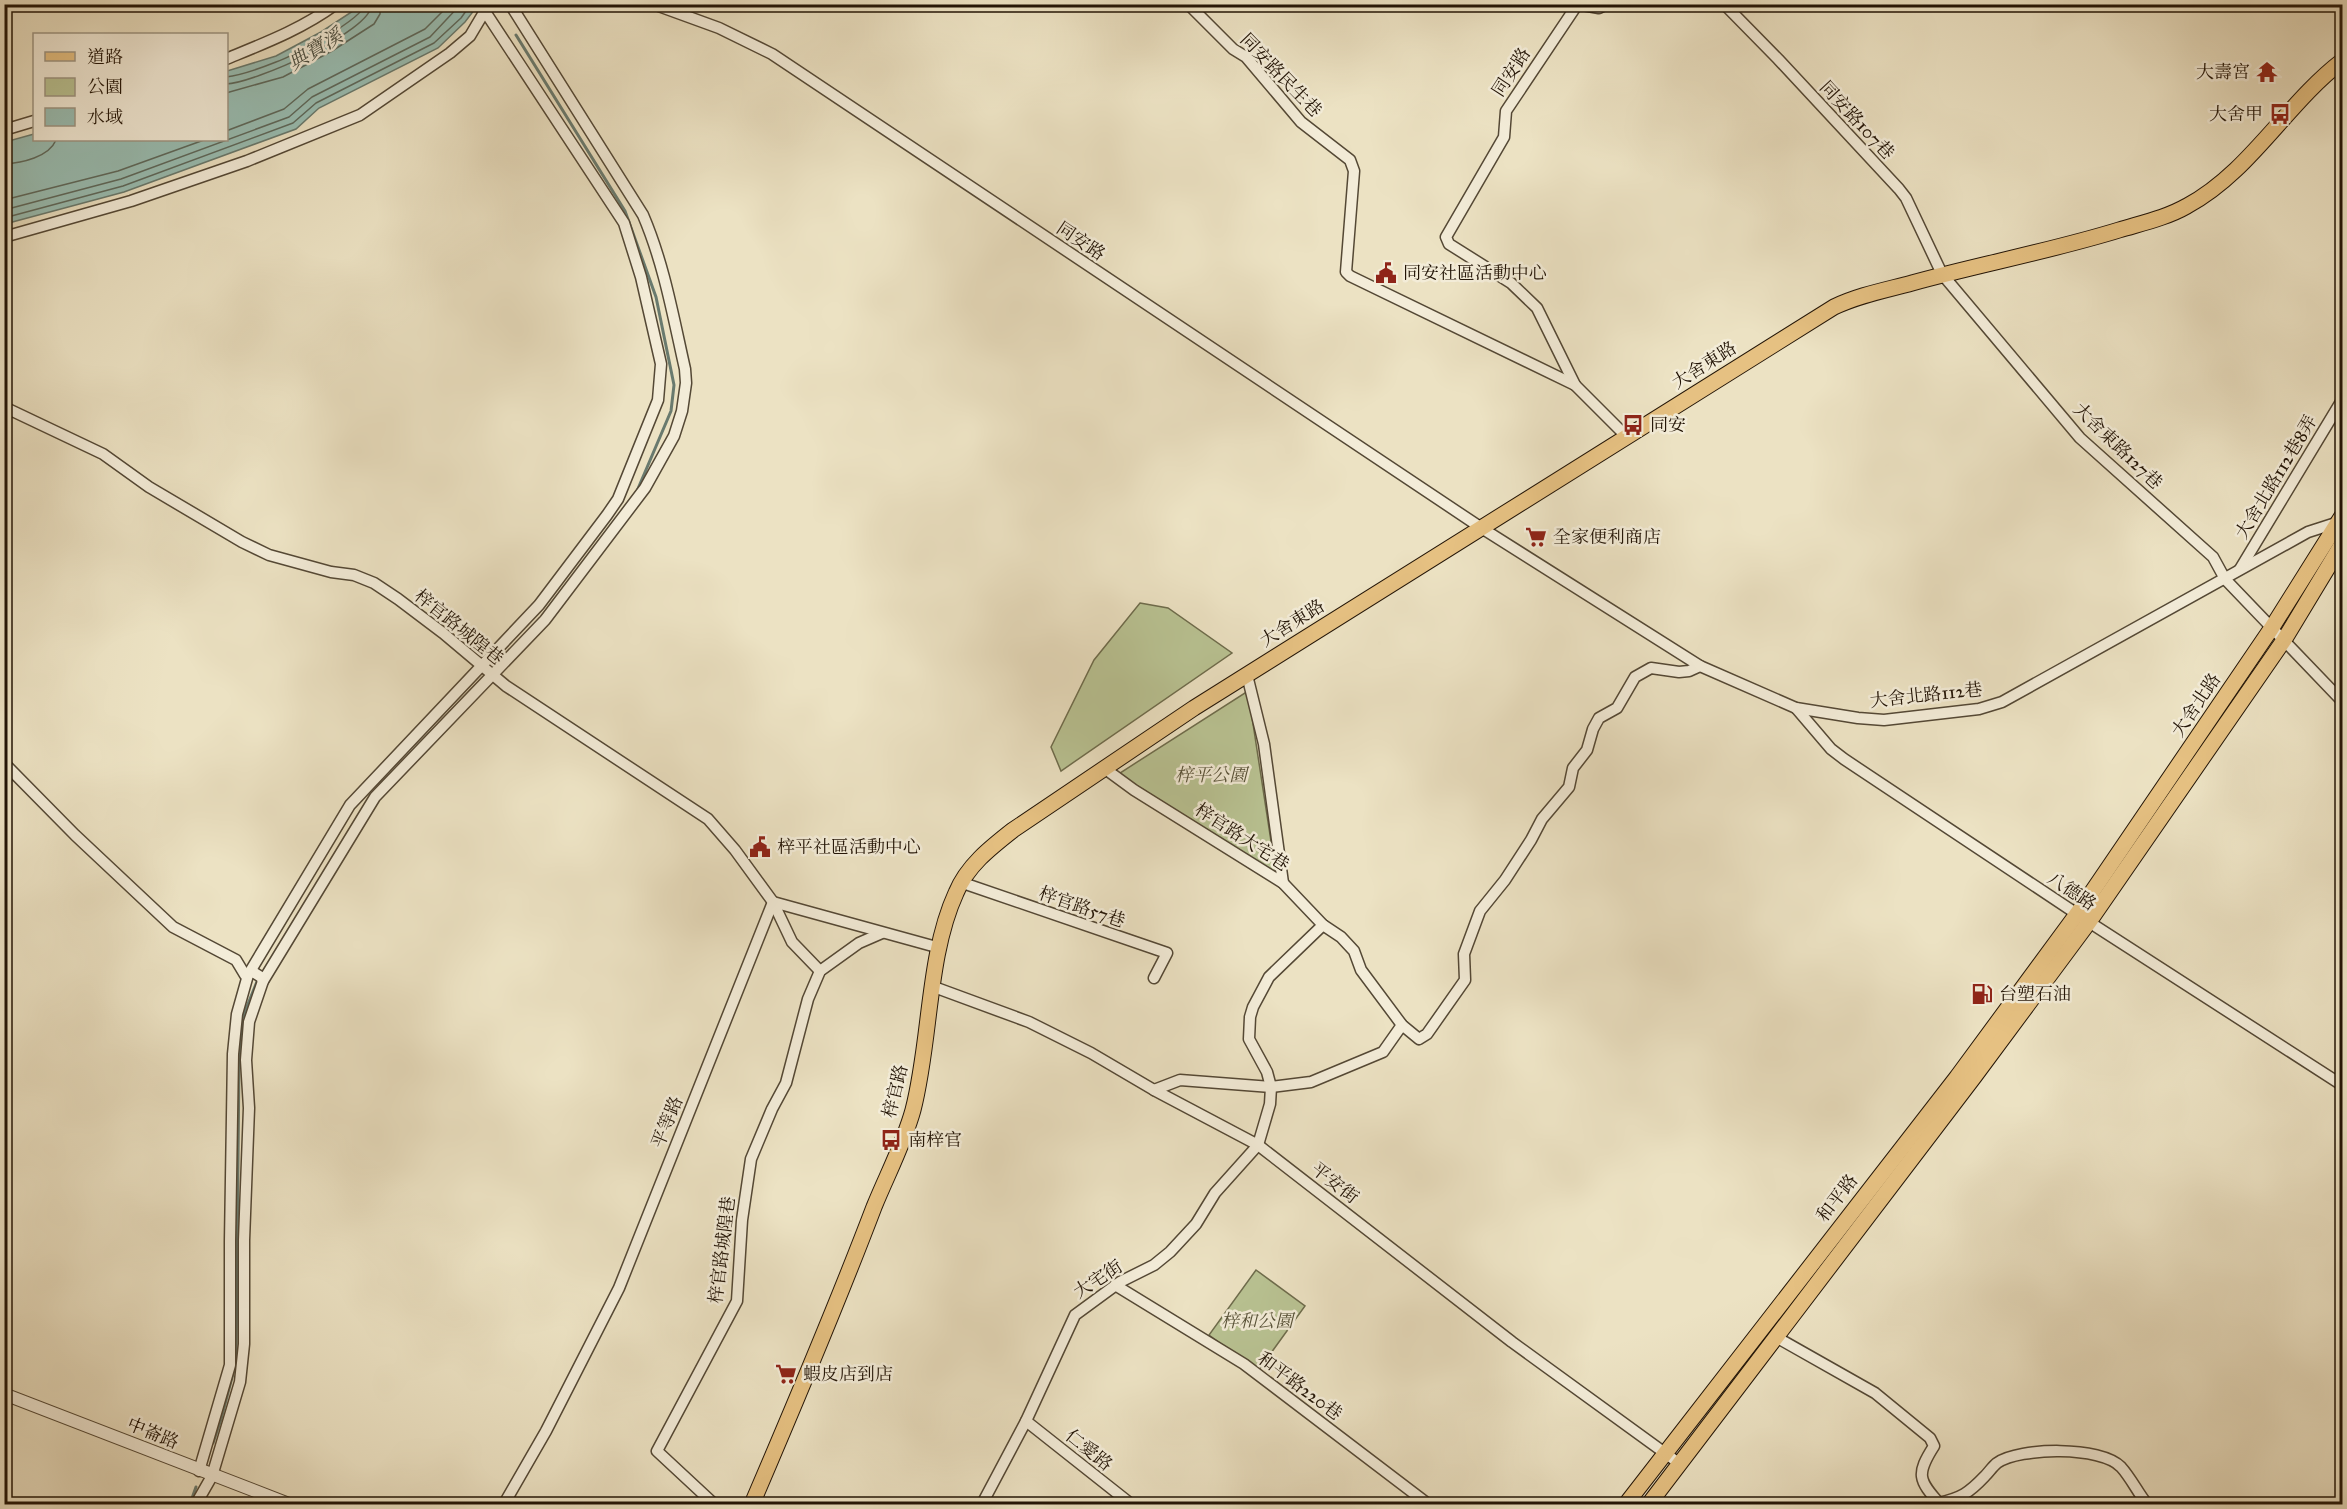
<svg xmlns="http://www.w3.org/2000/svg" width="2347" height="1509" font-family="'IM FELL Great Primer','Noto Serif TC',serif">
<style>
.green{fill:#b9c393;stroke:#6e6c4c;stroke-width:1.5}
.water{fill:#99beb3;stroke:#697a6e;stroke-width:1.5}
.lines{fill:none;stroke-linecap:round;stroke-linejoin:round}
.shore{stroke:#5e695c;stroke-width:1.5}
.stream{stroke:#697a6e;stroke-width:3}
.minor-casing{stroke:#544835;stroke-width:13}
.tertiary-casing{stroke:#544835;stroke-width:14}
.primary-casing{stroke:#221406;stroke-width:17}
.minor{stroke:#f3ecd8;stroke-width:10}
.tertiary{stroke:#f3ecd8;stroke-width:12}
.primary{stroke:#e6c182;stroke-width:15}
.labels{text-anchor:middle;stroke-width:5;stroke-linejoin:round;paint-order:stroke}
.street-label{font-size:18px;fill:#221406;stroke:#f3ecd8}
.poi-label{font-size:18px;fill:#221406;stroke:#f3ecd8;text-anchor:start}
.park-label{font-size:18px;font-style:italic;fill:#575137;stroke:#f3ecd8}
.water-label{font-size:20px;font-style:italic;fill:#4c5043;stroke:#f3ecd8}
</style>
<rect width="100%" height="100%" fill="#ece2c3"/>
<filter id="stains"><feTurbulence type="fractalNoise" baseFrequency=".00333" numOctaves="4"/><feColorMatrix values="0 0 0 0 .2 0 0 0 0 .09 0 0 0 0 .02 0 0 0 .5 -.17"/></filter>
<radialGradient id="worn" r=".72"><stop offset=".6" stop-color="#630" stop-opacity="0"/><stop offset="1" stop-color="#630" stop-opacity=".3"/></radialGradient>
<!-- green -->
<g class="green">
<polygon points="1140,603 1168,608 1232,653 1061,771 1051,747 1094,660"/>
<polygon points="1248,691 1276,874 1131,782 1120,773"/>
<polygon points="1256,1270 1305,1306 1258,1371 1209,1335"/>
</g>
<!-- water -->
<polygon class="water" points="362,5 478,5 465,22 438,48 319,108 296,129 124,192 5,224 5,142 34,134 34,140 226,140 227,71 276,56 321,32"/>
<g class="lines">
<!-- shore -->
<g class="shore">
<path d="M226,77C242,75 261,68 276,62C292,57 363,19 365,4"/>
<path d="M226,84C254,83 371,32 372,4"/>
<polyline points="226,93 283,77 332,51 374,24 380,14 381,4"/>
<polyline points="226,131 284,109 308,89 425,29 450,4"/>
<path d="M4,164C22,163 49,157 56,140"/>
<polyline points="4,200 118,171 204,140"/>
<polyline points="4,210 121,179 289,117 312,97 430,37 461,4"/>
<polyline points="4,218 123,186 293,123 316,103 434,43 461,18 471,4"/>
</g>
<!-- stream -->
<g class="stream">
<polyline points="516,35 625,211 656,297 674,385 671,411 637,491"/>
<polyline points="213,1443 221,1419 236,1362 239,1060 242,1019 258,979"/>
<polyline points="190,1504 196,1487"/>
</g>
<defs>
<g id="minor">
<polyline points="653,4 719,28 772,54 1480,527 1700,666 1796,708 1858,718 1884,720 1979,709 2002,702 2308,532 2339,522"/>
<polyline points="1188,4 1233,49 1246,57 1301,122 1350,160 1354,171 1346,272 1350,276 1575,385 1627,437"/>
<polyline points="1577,4 1599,8 1607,4"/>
<polyline points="1724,4 1778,59 1899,189 1906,198 1942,274 2080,438 2213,557 2225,579 2342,701"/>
<path d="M226,59C265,43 302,29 336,4"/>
<polyline points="4,130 34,121"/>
<polyline points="4,237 131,201 247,161 360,115 450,53 470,36 489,4"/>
<polyline points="1575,385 1537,308 1511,283 1449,244 1446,237 1504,137 1506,111 1577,5"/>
<polyline points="4,407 103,454 149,487 242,542 269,555 331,572 354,575 374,583 398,599 443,633 506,686 708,819 735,850 773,902 792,942 820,971"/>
<polyline points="2240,569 2342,400"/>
<polyline points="1247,675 1264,744 1283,883"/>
<polyline points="1796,708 1831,749 1844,759 2089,922 2342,1085"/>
<polyline points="4,763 75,835 173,927 236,960 245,975 253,972 261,977 263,981"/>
<polyline points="1104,768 1134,790 1283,883 1323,925 1341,937 1354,951 1361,970 1402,1025 1419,1039 1427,1034 1465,980 1464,954 1480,911 1505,880 1531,840 1542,819 1569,787 1573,768 1587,750 1593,729 1599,718 1617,708 1635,677 1651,668 1679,672 1689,671 1700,666"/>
<polyline points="960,882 1167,953 1154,978"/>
<polyline points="934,987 1029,1022 1091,1053 1154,1090 1258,1145 1512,1342 1680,1464"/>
<polyline points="1154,1090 1180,1080 1271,1087 1311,1082 1383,1052 1402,1025"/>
<polyline points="1115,1285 1244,1364 1428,1504"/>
<path d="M1776,1337L1875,1393L1930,1438L1934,1446C1916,1474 1918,1480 1940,1504"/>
<polyline points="1026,1421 1131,1504"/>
<polyline points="199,1471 230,1365 230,1241 233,1054 237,1014 248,975 350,805 539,605 607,515 618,499 658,400 661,364 641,277 624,223 486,13"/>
<path d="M1938,1503C1961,1498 1969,1493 1985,1476C1989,1472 1993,1466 1997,1463C2020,1447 2101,1446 2121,1467C2131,1478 2138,1493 2147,1504"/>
<path d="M196,1504L212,1476L240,1382L244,1344V1240L249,1108L246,1060L249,1022L263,981L375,797L545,620L645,488L674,436L682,411L686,383L685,369C673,316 664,264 643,215L510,4"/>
<polyline points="504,1504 546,1431 619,1288 773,902 940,948"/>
<polyline points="714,1504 657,1451 737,1301 742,1220 751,1159 772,1109 786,1083 808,999 820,971 859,943 882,933"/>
<polyline points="982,1504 1026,1421 1075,1315 1120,1282 1154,1265 1170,1252 1196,1224 1215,1193 1258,1145 1270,1104 1271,1087 1267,1072 1249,1039 1250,1017 1253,1007 1269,977 1323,925"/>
</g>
<polyline id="tertiary" points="4,1394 289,1504"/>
<g id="primary">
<path d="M752,1504C794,1406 836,1307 874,1207C887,1175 904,1143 913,1110C931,1041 927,956 956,893C967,866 990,848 1013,830L1194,708L1834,307C1859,295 1886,290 1912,283C1981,264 2051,251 2119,230C2142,223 2166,218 2187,206C2250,172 2286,104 2342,61"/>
<polyline points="1626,1504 1957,1077 2077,914 2271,629 2342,516"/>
<polyline points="1649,1504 1974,1077 2089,922 2284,640 2342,544"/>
</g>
</defs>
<!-- minor casing -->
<use href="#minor" class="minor-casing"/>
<!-- tertiary casing -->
<use href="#tertiary" class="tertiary-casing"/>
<!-- primary casing -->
<use href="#primary" class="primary-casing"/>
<!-- minor -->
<use href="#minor" class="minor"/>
<!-- tertiary -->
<use href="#tertiary" class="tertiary"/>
<!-- primary -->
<use href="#primary" class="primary"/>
</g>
<!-- icons -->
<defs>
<symbol id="temple-bare" viewBox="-9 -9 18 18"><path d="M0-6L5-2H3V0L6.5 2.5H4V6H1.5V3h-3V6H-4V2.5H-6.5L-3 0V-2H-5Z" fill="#8f2418" stroke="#f3ecd8" stroke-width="2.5" paint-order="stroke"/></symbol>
<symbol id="bus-bare" viewBox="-9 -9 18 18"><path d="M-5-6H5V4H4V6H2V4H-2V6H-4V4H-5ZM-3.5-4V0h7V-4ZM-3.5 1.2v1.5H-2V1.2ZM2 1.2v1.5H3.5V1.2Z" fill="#8f2418" stroke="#f3ecd8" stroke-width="2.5" paint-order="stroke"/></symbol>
<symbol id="civic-bare" viewBox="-9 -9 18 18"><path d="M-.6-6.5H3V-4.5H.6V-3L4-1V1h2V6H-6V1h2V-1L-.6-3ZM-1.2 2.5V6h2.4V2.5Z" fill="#8f2418" stroke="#f3ecd8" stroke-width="2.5" paint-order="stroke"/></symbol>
<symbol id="supermarket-bare" viewBox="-9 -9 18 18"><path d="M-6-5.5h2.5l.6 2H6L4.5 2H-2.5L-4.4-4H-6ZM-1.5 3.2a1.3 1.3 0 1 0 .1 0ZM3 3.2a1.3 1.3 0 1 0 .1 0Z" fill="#8f2418" stroke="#f3ecd8" stroke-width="2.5" paint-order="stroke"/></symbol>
<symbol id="fuel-bare" viewBox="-9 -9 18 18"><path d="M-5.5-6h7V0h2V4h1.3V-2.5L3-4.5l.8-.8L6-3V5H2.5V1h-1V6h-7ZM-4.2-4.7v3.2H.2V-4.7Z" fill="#8f2418" stroke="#f3ecd8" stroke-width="2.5" paint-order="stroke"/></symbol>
</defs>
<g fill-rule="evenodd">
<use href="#temple-bare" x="2252" y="57" width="30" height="30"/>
<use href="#bus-bare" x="2265" y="99" width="30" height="30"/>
<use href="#civic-bare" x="1371" y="258" width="30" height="30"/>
<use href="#bus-bare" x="1618" y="410" width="30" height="30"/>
<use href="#supermarket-bare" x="1521" y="522" width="30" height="30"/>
<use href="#civic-bare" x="745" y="832" width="30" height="30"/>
<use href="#fuel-bare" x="1967" y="979" width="30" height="30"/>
<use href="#bus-bare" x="876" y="1125" width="30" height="30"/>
<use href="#supermarket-bare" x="771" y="1359" width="30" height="30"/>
</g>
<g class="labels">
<!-- street labels -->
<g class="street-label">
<text transform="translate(1511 72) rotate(-57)" y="6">同安路</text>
<text transform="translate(1281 75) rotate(46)" y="6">同安路民生巷</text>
<text transform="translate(1857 120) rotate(47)" y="6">同安路107巷</text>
<text transform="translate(1081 241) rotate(34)" y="6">同安路</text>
<text transform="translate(1704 365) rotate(-32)" y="6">大舍東路</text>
<text transform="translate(2118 446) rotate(44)" y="6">大舍東路127巷</text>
<text transform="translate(2276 477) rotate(-59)" y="6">大舍北路112巷8弄</text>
<text transform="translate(1292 623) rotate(-32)" y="6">大舍東路</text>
<text transform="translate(459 627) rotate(39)" y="6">梓官路城隍巷</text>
<text transform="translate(1926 695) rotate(-6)" y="6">大舍北路112巷</text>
<text transform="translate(2196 705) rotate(-56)" y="6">大舍北路</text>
<text transform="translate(1242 837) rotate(33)" y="6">梓官路大宅巷</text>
<text transform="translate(2072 891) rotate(34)" y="6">八德路</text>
<text transform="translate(1082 907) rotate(19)" y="6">梓官路57巷</text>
<text transform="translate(895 1091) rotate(-76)" y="6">梓官路</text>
<text transform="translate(667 1122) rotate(-68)" y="6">平等路</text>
<text transform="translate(1335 1183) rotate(38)" y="6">平安街</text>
<text transform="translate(1837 1198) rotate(-52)" y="6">和平路</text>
<text transform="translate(722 1250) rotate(-83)" y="6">梓官路城隍巷</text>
<text transform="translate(1098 1279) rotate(-33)" y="6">大宅街</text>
<text transform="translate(1300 1386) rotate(37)" y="6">和平路220巷</text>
<text transform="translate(153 1433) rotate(22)" y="6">中崙路</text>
<text transform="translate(1089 1450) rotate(39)" y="6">仁愛路</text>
</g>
<!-- poi labels -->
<g class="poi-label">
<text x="2250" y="78" text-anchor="end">大壽宮</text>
<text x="2263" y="120" text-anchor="end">大舍甲</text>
<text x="1403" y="279">同安社區活動中心</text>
<text x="1650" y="431">同安</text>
<text x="1553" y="543">全家便利商店</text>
<text x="777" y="853">梓平社區活動中心</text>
<text x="1999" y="1000">台塑石油</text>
<text x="908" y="1146">南梓官</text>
<text x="803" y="1380">蝦皮店到店</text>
</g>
<!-- park labels -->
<g class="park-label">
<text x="1211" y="781">梓平公園</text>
<text x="1257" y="1327">梓和公園</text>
</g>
<!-- water labels -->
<g class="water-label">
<text transform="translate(315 49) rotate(-32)" y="7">典寶溪</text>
</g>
</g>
<!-- margin -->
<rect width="2347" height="1509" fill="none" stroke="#ece2c3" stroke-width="24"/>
<rect x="6" y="6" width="2335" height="1497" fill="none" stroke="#221406" stroke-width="3"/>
<rect x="12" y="12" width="2323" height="1485" fill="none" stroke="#221406" stroke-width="1.5"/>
<!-- legend -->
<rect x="33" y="33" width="195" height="108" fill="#f3ecd8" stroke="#9f9684" stroke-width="1.5"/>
<rect x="45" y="52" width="30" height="9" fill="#e6c182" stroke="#9f9684" stroke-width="1.5"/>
<text x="87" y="63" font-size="18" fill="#221406">道路</text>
<rect x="45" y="78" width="30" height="18" fill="#b9c393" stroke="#9f9684" stroke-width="1.5"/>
<text x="87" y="93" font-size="18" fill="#221406">公園</text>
<rect x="45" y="108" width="30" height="18" fill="#99beb3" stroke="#9f9684" stroke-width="1.5"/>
<text x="87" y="123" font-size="18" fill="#221406">水域</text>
<rect width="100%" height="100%" filter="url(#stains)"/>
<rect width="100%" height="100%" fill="url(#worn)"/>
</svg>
